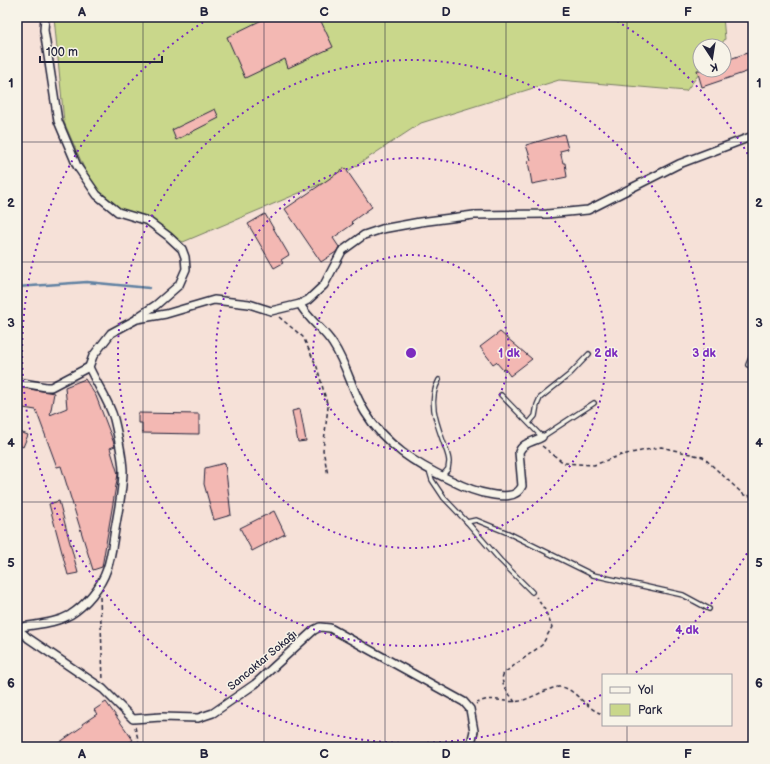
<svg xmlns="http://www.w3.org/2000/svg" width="770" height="764" font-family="'Balsamiq Sans',sans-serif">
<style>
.green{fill:#c9d78b;stroke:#767c63}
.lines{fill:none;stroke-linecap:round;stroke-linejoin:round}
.stream{stroke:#6081a2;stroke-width:2.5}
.building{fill:#f3b8b3;stroke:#22223b}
.service-casing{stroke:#22223b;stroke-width:6}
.minor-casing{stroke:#22223b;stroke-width:10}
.path{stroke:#22223b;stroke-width:1.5;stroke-dasharray:4 3;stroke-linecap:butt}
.service{stroke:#f7f3e8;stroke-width:3.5}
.minor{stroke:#f7f3e8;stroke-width:7}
.grid{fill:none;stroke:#22223b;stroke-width:1;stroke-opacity:0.55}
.ring{fill:none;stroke:#7b2cbf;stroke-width:2;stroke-dasharray:2 4}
.labels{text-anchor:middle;stroke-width:3;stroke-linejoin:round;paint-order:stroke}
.street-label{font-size:11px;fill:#22223b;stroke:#f7f3e8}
.centre{fill:#7b2cbf;stroke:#f7f3e8;stroke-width:2}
.ring-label{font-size:12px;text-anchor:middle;font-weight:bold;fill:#7b2cbf;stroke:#f7f3e8;stroke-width:3;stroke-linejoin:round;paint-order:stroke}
.neatline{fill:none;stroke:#22223b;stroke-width:1.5}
.grid-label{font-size:13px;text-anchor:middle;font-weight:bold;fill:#22223b}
</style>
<rect width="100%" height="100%" fill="#f6e1d8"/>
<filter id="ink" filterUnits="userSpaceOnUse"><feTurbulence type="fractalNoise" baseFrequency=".025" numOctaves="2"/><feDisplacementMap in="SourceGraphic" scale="8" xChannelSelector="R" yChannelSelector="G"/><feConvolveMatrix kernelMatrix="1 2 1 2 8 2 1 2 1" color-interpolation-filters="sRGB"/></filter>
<g filter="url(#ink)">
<!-- green -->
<polygon class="green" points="54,17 723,17 725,39 720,46 700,46 700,70 702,70 686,91 559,80 421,123 342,175 183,242 97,198 64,122"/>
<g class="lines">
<!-- stream -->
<polyline class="stream" points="17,287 87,282 149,288"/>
</g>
<!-- building -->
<g class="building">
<polygon points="268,17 319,17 333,47 288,68 285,59 245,78 227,37"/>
<polygon points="747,53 752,70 702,87 697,70 724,70 724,61"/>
<polygon points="215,109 219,118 176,140 172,130"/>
<polygon points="564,134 568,149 560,151 563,163 565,163 567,177 532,184 528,161 531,160 526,145"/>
<polygon points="345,168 372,207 351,222 353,224 333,238 339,247 336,252 321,262 285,209"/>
<polygon points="265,214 289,255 281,260 283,263 274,268 248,224"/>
<polygon points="500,332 532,359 510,376 505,369 503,370 496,362 493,364 480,347"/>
<polygon points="85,379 96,396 115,446 110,448 118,474 102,567 93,570 61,466 57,467 36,410 17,407 17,387 54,393 50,415 67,408 65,387"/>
<polygon points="300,409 306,441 298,442 292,411"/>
<polygon points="138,413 199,414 199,434 142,433 142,423 138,423"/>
<polygon points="17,431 28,435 23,447 17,444"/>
<polygon points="225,463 231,515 214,520 204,484 205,468"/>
<polygon points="59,501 78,573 68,575 49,504"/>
<polygon points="274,511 285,534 252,551 240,528"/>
<polygon points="106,702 133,740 122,747 53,747 83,726 82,724 97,714 94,710"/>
</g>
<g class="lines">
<defs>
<g id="service">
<polyline points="748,365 753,353"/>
<path d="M439,380C427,401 437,424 444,444C446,450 449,456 449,462L448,469L442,476"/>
<polyline points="501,395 542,437 594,403"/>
<polyline points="529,423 535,416 537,405 540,398 570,374 589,354"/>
<polyline points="429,470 432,480 444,498 467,522 500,560 532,592"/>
<polyline points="467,522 476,520 508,533 593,575 683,595 709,609"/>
</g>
<g id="minor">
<polyline points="45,17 44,30 58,121 77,166 97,195 118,212 148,221 168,236 182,249 185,257 186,269 179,285 156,305 138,317"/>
<path d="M300,304C308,320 324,329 333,344C347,365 352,391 365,412C385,445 416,464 450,480C462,486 475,492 489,494C501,496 516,499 522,486L519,452C523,442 534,442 542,437"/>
<polyline points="17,382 46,387 51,387 89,367"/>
<path d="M17,628C35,624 54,624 70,615C86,605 101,587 107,569C112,555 113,539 116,524C119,506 123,488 123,470C122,453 118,436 114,419C109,401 97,385 89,367L93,356L111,333L137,319L166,314L214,300L249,304L271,311L300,304L308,300L324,285L342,251L364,235L382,229L420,222L474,215L547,214L588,210L679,164L753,136"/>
<polyline points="17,628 28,638 103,689 133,719 161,717 198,718 213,713 255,684 314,630 320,627 330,628 464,702 470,709 474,731 470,747"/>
</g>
</defs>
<!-- service casing -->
<use href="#service" class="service-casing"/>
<!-- minor casing -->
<use href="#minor" class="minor-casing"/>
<!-- path -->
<g class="path">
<polyline points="279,317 303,337 317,367 328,407 323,450 328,475"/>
<polyline points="542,446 564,463 594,465 621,455 661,447 703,457 744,495 753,496"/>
<polyline points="100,597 103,681"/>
<path d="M515,702C510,694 498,683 504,673L542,645L552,627L545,610L536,597"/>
<path d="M476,704C489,694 505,704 520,701C533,698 545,689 558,687C573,685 586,710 603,714"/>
<polyline points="135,727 140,747"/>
</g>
<!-- service -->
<use href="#service" class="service"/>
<!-- minor -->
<use href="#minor" class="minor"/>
</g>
</g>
<!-- grid -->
<path class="grid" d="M143,17V747M264,17V747M385,17V747M506,17V747M627,17V675M17,142H753M17,262H753M17,382H753M17,502H753M17,622H753M627,725V747"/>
<!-- distance rings -->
<g class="ring">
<circle cx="411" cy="353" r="98"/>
<circle cx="411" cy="353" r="195"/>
<circle cx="411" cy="353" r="293"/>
<path d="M753 543A391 391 0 0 1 635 673M601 695A391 391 0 0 1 210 18M612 18A391 391 0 0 1 753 163"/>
</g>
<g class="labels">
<!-- street labels -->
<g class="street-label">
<text transform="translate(262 660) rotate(-40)" y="4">Sancaktar Sokağı</text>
</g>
</g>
<circle cx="411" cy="353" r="6" class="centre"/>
<g class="ring-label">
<text x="509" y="357">1 dk</text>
<text x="606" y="357">2 dk</text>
<text x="704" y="357">3 dk</text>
<text x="687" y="634">4 dk</text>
</g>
<!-- margin -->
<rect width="770" height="764" fill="none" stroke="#f7f3e8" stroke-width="44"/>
<!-- legend -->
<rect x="602" y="674" width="130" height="52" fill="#f7f3e8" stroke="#a29fa3"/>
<rect x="610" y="687" width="20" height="6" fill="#f7f3e8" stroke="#a29fa3"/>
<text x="638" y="694" font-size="12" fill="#22223b">Yol</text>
<rect x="610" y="704" width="20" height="12" fill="#c9d78b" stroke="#a29fa3"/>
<text x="638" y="714" font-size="12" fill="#22223b">Park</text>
<!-- north arrow -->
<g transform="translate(712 58) rotate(168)"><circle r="19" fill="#f7f3e8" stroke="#a29fa3"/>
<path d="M0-3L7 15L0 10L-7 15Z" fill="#22223b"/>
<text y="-6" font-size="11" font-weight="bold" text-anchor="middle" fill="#22223b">K</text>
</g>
<!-- scale -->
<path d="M40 56v6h122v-6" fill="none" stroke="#22223b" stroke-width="2"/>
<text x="46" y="56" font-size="12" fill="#22223b" stroke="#f7f3e8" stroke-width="3" paint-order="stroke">100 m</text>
<rect x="22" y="22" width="726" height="720" class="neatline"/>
<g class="grid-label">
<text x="82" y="16">A</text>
<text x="204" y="16">B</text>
<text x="324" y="16">C</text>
<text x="446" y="16">D</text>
<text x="566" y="16">E</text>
<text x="688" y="16">F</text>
<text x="11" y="87">1</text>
<text x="759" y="87">1</text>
<text x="11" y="207">2</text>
<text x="759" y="207">2</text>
<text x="11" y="327">3</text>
<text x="759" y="327">3</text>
<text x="11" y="447">4</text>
<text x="759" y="447">4</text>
<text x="11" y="567">5</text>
<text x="759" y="567">5</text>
<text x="11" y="687">6</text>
<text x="759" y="687">6</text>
<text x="82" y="758">A</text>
<text x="204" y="758">B</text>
<text x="324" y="758">C</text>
<text x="446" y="758">D</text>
<text x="566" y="758">E</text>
<text x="688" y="758">F</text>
</g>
</svg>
